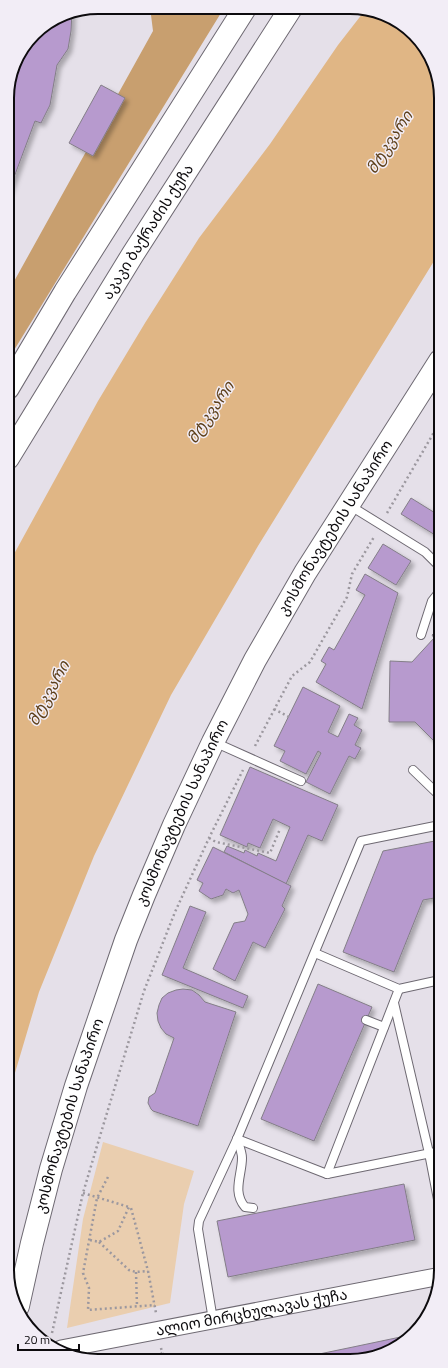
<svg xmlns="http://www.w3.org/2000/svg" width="448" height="1368" font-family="'Titillium Web','Noto Sans Georgian',sans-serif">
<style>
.green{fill:#eaceaf}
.forest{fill:#c89f6f}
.water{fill:#e0b685}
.building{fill:#b79ace;stroke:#837e87;filter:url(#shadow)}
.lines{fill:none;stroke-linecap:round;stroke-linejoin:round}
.service-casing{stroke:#6e6972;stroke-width:10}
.minor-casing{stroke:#6e6972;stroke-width:19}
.primary-casing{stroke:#6e6972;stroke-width:24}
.path{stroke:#9c989f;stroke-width:2.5;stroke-dasharray:2 3;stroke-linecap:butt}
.service{stroke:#fff;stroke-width:8}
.minor{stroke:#fff;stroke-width:17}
.primary{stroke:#fff;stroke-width:22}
.labels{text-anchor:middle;stroke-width:3;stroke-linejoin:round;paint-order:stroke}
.street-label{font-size:15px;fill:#0d0b0e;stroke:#f2edf6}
.water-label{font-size:16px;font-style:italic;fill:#5e401b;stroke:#f2edf6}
.rim{fill:none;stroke:#0d0b0e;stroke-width:2}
</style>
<defs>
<filter id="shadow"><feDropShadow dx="3.5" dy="3.5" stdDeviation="2" flood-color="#0004"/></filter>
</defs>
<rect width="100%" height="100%" fill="#e5e0e9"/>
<!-- green -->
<polygon class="green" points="103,1142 194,1171 184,1204 170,1303 67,1328 83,1219"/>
<!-- forest -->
<polygon class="forest" points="150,7 224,8 8,360 7,294 153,31"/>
<!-- water -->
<polygon class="water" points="366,9 368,9 415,34 439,80 439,253 258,546 171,695 94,856 39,992 9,1093 8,565 98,401 145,323 199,238 270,144 338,45"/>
<!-- building -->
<g class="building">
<polygon points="72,12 71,31 68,49 57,65 50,105 41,123 35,121 7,196 7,92 16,58 38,30 63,14"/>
<polygon points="101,85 125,98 93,156 69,143"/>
<polygon points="411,498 440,516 440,538 401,514"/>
<polygon points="383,544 411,561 396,585 368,568"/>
<polygon points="365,574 398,593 362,709 316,682 326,664 321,661 329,647 334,650 365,595 356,590"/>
<polygon points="440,627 440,757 434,751 439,746 415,722 389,722 390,661 412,662 434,638 432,635"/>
<polygon points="303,687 340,706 328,732 338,737 349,714 358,718 354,725 362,730 355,745 361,748 355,759 349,756 330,794 306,782 321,753 318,751 306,774 280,761 285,751 274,746"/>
<polygon points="250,767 338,805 322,841 308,835 286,884 224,852 227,846 244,853 245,850 257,856 258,853 276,861 290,827 273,819 260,848 248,843 247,847 220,835"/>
<polygon points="440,840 440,897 423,900 394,972 343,952 383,851"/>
<polygon points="213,847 291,886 282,906 285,909 265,948 253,942 235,981 213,969 234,923 245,921 248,914 239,890 233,893 226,889 223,895 211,899 199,891 203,883 197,880"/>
<polygon points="190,906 206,912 183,968 248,996 243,1008 162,975"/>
<polygon points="318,984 372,1007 314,1141 261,1119"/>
<polygon points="183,989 192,990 199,995 205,1002 236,1012 198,1126 153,1111 151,1109 148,1103 149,1097 155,1093 174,1038 166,1034 161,1028 158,1021 157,1013 159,1005 162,998 168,993 176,990"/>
<polygon points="441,1174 441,1198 436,1175"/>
<polygon points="404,1184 415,1240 228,1277 217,1221"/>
<polygon points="410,1335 368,1359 295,1359 353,1347"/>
</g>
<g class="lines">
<defs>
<g id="service">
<polyline points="349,505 425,552 440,567"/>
<polyline points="421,635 432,601 440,591"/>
<polyline points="214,742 301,781"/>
<polyline points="413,770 440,796"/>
<polyline points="315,953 399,989 440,980"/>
<polyline points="394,1003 429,1153 441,1215"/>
<polyline points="366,1020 384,1027"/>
<polyline points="237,1139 327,1174 441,1151"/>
<path d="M237,1139C239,1145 242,1152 242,1158C242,1175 232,1192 245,1207L253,1208"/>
<polyline points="327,1174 399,989"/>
<polyline points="213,1320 198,1229 199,1221 237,1139 361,841 440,825"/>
<polyline points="82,1345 85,1359"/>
</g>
<g id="minor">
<path id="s1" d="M61,1349L441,1276"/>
</g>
<g id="primary">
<polyline points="8,388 65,292 245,8"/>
<path id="s2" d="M8,458L133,254L291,8"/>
<path id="s3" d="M18,1306L32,1243L51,1169L76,1086L126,940L144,895L174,825L213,742L255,660L305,573L440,361"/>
</g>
</defs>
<!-- service casing -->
<use href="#service" class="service-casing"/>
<!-- minor casing -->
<use href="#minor" class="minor-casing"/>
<!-- primary casing -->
<use href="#primary" class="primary-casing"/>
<!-- path -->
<g class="path">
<polyline points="387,513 440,422"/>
<polyline points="274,709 289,717"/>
<polyline points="255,746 292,676 310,662 347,597 352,574 374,537"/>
<polyline points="209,838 216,842 270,853 280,829"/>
<polyline points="108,1177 97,1198 83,1273 89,1288 88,1310 155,1305"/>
<polyline points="83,1193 129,1207"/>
<polyline points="90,1240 99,1242 118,1231 129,1207 131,1208 148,1271 156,1313"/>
<polyline points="99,1242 129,1270 136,1272 148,1271"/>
<polyline points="136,1272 137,1306"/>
<polyline points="52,1333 83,1193 100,1136 144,991 175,912 209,838 243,770"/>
<polyline points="161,1348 164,1359"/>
<polyline points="147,1359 162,1353"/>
</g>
<!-- service -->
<use href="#service" class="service"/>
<!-- minor -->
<use href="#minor" class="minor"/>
<!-- primary -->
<use href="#primary" class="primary"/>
</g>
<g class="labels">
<!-- street labels -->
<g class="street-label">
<text dy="5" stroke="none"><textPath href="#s2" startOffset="266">აკაკი ბაქრაძის ქუჩა</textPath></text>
<text dy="5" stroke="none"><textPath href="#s3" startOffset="845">კოსმონავტების სანაპირო</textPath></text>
<text dy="5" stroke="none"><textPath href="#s3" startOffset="521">კოსმონავტების სანაპირო</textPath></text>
<text dy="5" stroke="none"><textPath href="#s3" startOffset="197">კოსმონავტების სანაპირო</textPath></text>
<text dy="5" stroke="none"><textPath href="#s1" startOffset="194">ალიო მირცხულავას ქუჩა</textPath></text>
</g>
<!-- water labels -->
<g class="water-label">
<text transform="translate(389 142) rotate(-57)" y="6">მტკვარი</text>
<text transform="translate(210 412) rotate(-56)" y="6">მტკვარი</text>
<text transform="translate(48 693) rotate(-62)" y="6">მტკვარი</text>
</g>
</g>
<!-- crop -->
<path d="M0 0H448V1368H0ZM98 14H350A84 84 0 0 1 434 98V1270A84 84 0 0 1 350 1354H98A84 84 0 0 1 14 1270V98A84 84 0 0 1 98 14Z" fill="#f2edf6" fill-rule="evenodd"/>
<path class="rim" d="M98 14H350A84 84 0 0 1 434 98V1270A84 84 0 0 1 350 1354H98A84 84 0 0 1 14 1270V98A84 84 0 0 1 98 14Z"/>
<!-- scale -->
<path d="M18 1344v6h61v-6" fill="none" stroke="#0d0b0e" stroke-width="2"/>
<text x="24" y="1344" font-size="12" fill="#0d0b0e" stroke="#f2edf6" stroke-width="3" paint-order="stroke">20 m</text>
</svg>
